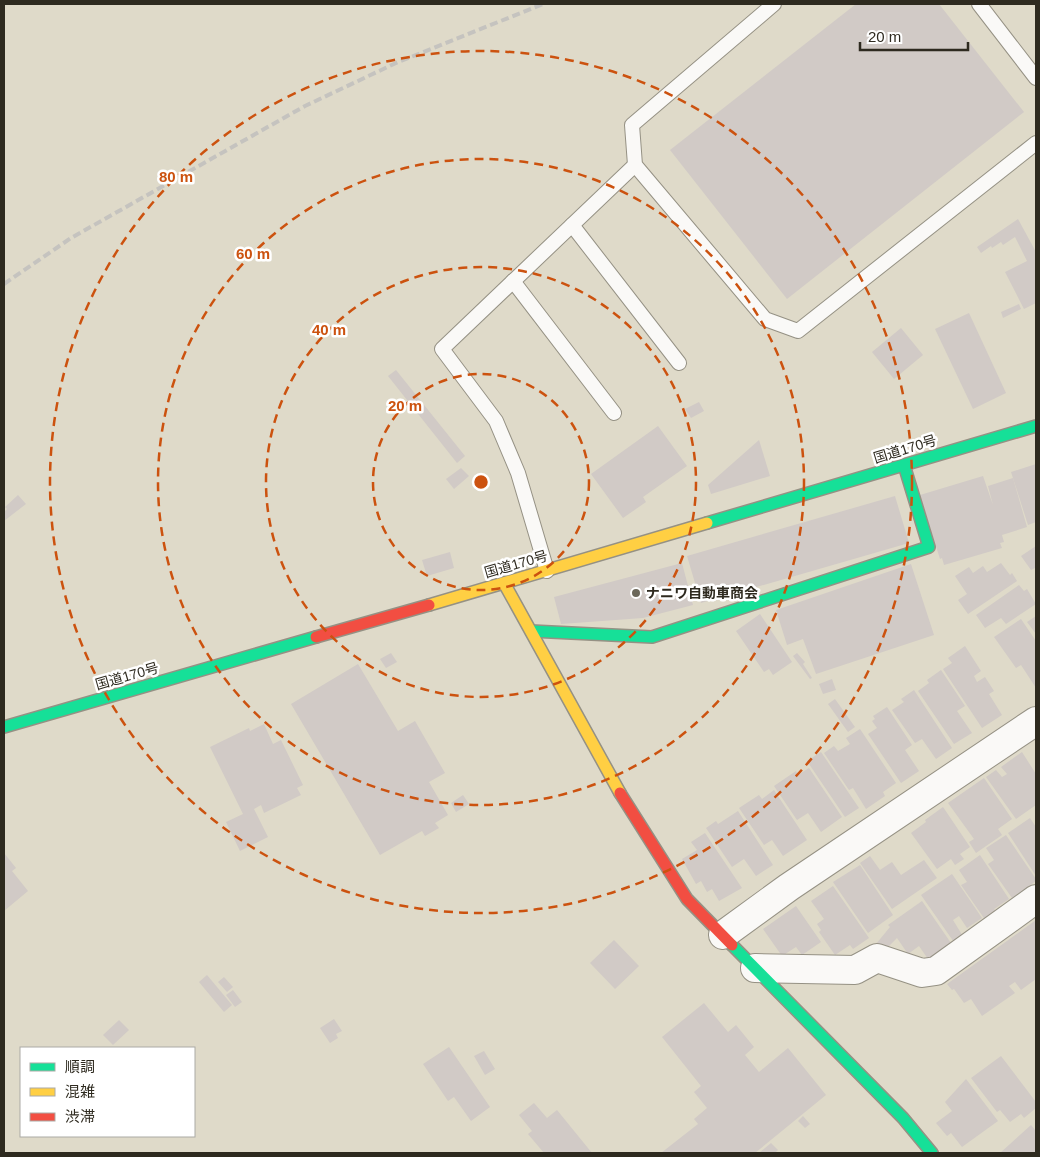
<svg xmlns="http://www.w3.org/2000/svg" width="1040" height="1157" font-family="Arial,'Noto Sans JP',sans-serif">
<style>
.building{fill:#d1cac6}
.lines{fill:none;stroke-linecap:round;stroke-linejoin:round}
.lane-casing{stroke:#959184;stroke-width:16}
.street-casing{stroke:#959184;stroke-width:30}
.fast-casing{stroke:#959184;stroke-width:14}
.slow-casing{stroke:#959184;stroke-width:14}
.jam-casing{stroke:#959184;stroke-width:14}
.lane{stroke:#faf9f7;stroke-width:14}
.street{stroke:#faf9f7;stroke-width:28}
.fast{stroke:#16e098;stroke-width:11}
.slow{stroke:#ffcf43;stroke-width:11}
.jam{stroke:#f24e42;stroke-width:11}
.rail{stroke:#c5c3bf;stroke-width:4;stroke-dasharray:8 4;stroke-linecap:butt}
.ring{fill:none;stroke:#cc520f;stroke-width:2.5;stroke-dasharray:9 6}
.poi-dot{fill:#6c685a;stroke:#fff;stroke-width:2}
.labels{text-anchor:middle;stroke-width:5;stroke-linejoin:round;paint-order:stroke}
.street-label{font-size:14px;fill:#2e2a1f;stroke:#fff}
.poi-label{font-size:14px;font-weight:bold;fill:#2e2a1f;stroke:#fff;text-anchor:start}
.centre{fill:#cc520f;stroke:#fff;stroke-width:2.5}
.ring-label{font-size:15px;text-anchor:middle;font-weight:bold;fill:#cc520f;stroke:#fff;stroke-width:5;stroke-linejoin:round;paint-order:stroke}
</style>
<rect width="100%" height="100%" fill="#dfdac9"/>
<!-- building -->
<g class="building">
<polygon points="856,4 939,4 1024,112 787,299 670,150"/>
<polygon points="1018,219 1036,252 1036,303 1024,309 1005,272 1027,261 1015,237 1003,245 1001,242 992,248 991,246 981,253 977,247"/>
<polygon points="1019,304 1021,309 1003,318 1001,312"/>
<polygon points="969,313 1006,393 973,409 935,329"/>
<polygon points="901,328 923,355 894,379 872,352"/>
<polygon points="396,370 465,456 457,463 388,376"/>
<polygon points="699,402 704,411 691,418 685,409"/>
<polygon points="658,426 687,466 643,497 646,502 623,518 591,474"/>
<polygon points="759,440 770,476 711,494 708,485"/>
<polygon points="1036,464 1036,522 1028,525 1011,472"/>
<polygon points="461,468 469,476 454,489 446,479"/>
<polygon points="983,476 993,505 988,486 1013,478 1027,527 1002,535 1004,542 1000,543 1002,548 944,565 942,558 940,559 920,495"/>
<polygon points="18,495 26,504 4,521 4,512 7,509 5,507"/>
<polygon points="895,496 909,543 701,603 687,556"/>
<polygon points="1036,546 1036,570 1035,568 1031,570 1021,556"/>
<polygon points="450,552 454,568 427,576 422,560"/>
<polygon points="682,563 693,605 643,618 561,624 554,597"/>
<polygon points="1001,563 1010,575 1012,573 1017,581 968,614 958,600 967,594 955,576 969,567 973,573 983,566 987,572"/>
<polygon points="911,564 934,635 816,674 803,639 787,645 776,610"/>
<polygon points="1019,585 1024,591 1027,589 1036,604 1006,624 1001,618 985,628 976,615"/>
<polygon points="760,614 792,662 773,675 769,669 764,672 736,631"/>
<polygon points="1036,616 1036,634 1027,622"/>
<polygon points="1021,619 1036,641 1036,688 1021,665 1016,668 994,637"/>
<polygon points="965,646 981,671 974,676 977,682 985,677 994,691 989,694 1002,715 982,728 943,669 952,663 948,658"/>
<polygon points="391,653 397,662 386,668 380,659"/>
<polygon points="797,653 805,662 803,664 812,678 810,679 793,656"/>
<polygon points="358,664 398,731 415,721 445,773 429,782 448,815 435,823 439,828 425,836 422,831 380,855 291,704"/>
<polygon points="941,670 965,706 957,711 972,733 954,744 918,691 929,683 927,680"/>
<polygon points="832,679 836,690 823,694 819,684"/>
<polygon points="914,690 952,748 936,759 922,739 915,743 892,710 904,702 901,699"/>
<polygon points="835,699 855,727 848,732 828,704"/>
<polygon points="887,707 912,745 905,750 919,771 901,783 868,734 877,728 872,721 875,719 873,716"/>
<polygon points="264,724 273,744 281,740 303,785 297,788 301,795 264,813 261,805 254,809 268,837 240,851 226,822 243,814 210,747 249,728 250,731"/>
<polygon points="860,729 896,783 883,792 885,796 866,809 853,788 849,790 824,753 834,746 838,751 850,744 846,738"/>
<polygon points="821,752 859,808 845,817 807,761"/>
<polygon points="1022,752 1036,774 1036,805 1016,819 986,777 996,770 1002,777 1007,774 1001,767"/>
<polygon points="809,768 842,817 821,832 808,813 797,820 774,786 796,771 798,775"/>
<polygon points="984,778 1012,819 998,829 1002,835 976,853 969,842 974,839 948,803"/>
<polygon points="774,790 807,840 783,856 772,840 764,845 739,808 759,795 762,799"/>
<polygon points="463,795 469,804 456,812 451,803"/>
<polygon points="943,807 970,847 960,854 964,859 955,865 951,859 937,869 911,833 926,822 925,820"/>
<polygon points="738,811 773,865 756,876 744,859 732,867 706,828 716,821 718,824"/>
<polygon points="1030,818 1036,827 1036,876 1008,833"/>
<polygon points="705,833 742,888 719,901 712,889 707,892 701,881 696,884 682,859 697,850 691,842"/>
<polygon points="1006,835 1036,879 1036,881 1012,898 988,864 994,860 986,848"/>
<polygon points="4,853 16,868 12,871 28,891 4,911"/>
<polygon points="980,855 1009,899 994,909 997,912 986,921 961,885 967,882 959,870"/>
<polygon points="870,856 880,870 892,862 901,875 924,860 937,878 892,909 860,863"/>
<polygon points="860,865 893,915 868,933 833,882"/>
<polygon points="952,874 982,918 967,928 959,916 953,920 964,938 956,945 921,895"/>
<polygon points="833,886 869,938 853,949 850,945 835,955 819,932 821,930 817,924 824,919 811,901"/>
<polygon points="922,901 951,943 928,959 919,946 908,954 897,938 887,948 876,944 890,927 888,925"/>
<polygon points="796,906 821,942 802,955 796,947 782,956 763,929"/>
<polygon points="1036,920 1036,979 1021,990 1015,982 1009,986 1015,993 982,1016 971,999 964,1003 954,989 952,990 947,984"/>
<polygon points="614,940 639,966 615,989 590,963"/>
<polygon points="207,975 232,1005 224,1012 199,982"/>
<polygon points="224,977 233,987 227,992 218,982"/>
<polygon points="233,990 242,1002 235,1007 226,995"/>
<polygon points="704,1003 728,1032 736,1025 754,1047 745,1055 759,1072 788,1048 826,1095 755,1153 661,1153 698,1124 694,1119 707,1108 694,1092 701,1086 662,1037"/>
<polygon points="334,1019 342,1031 336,1034 338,1038 330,1043 320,1028"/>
<polygon points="119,1020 129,1030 113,1045 103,1035"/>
<polygon points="449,1047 490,1107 471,1121 454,1097 448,1101 423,1064"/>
<polygon points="484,1051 495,1069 485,1075 474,1056"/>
<polygon points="1001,1056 1036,1102 1036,1108 1024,1118 1021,1114 1010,1122 1000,1110 997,1112 971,1078"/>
<polygon points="966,1079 998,1121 962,1147 951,1133 947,1136 936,1123 952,1111 945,1102"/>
<polygon points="534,1103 547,1118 557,1110 592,1153 544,1153 528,1134 532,1131 519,1115"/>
<polygon points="803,1116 810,1124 805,1128 798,1121"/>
<polygon points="1031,1125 1036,1131 1036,1153 1000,1153"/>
<polygon points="771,1143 778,1150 775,1153 759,1153"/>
</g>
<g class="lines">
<defs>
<g id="lane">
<polyline points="774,4 632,125 635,165 765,319 798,331 1036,143"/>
<polyline points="979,4 1036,78"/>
<polyline points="572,225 679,363"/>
<polyline points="513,281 614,413"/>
<polyline points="547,571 518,473 496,421 442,349 635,165"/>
</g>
<g id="street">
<polyline points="723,935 789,887 1036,721"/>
<polyline points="755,968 855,970 877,958 922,973 936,971 1036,899"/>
</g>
<g id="fast">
<polyline points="707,523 1036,426"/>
<polyline points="531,631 652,637 929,547 904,465"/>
<polyline points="4,727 316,637"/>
<polyline points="732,945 903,1118 932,1153"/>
</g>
<g id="slow">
<polyline points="504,583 620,793"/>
<polyline points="429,605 707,523"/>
</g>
<g id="jam">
<polyline points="316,637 429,605"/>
<polyline points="620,793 687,899 732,945"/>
</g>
</defs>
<!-- lane casing -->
<use href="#lane" class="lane-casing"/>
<!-- street casing -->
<use href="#street" class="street-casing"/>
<!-- fast casing -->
<use href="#fast" class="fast-casing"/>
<!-- slow casing -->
<use href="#slow" class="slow-casing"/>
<!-- jam casing -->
<use href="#jam" class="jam-casing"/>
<!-- lane -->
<use href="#lane" class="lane"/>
<!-- street -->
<use href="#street" class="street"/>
<!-- fast -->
<use href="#fast" class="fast"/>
<!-- slow -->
<use href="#slow" class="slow"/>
<!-- jam -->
<use href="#jam" class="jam"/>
<!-- rail -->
<polyline class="rail" points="4,284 71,238 305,106 396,63 543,4"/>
</g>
<!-- distance rings -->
<g class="ring">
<circle cx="481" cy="482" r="108"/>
<circle cx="481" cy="482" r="215"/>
<circle cx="481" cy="482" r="323"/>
<circle cx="481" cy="482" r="431"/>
</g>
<!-- markers -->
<circle class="poi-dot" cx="636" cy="593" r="5"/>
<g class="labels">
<!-- street labels -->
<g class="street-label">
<text transform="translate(905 449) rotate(-17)" y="5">国道170号</text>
<text transform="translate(516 564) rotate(-16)" y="5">国道170号</text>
<text transform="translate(127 676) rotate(-16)" y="5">国道170号</text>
</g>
<!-- poi labels -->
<g class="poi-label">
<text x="646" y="598">ナニワ自動車商会</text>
</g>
</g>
<circle cx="481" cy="482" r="8" class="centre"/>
<g class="ring-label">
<text x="176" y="182">80 m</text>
<text x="253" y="259">60 m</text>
<text x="329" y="335">40 m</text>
<text x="405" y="411">20 m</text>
</g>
<!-- border -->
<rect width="1040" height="1157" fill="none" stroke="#2e2a1f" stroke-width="10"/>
<!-- legend -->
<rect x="20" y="1047" width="175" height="90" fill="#ffffff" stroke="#abaaa5"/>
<rect x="30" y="1063" width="25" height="8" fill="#16e098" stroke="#abaaa5"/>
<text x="65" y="1072" font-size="15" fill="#2e2a1f">順調</text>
<rect x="30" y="1088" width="25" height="8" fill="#ffcf43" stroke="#abaaa5"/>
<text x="65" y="1097" font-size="15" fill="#2e2a1f">混雑</text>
<rect x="30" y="1113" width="25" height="8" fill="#f24e42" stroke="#abaaa5"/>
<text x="65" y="1122" font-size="15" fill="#2e2a1f">渋滞</text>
<!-- scale -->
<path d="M860 42v8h108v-8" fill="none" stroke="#2e2a1f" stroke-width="2.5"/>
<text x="868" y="42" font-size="15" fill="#2e2a1f" stroke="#ffffff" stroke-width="4" paint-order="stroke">20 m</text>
</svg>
